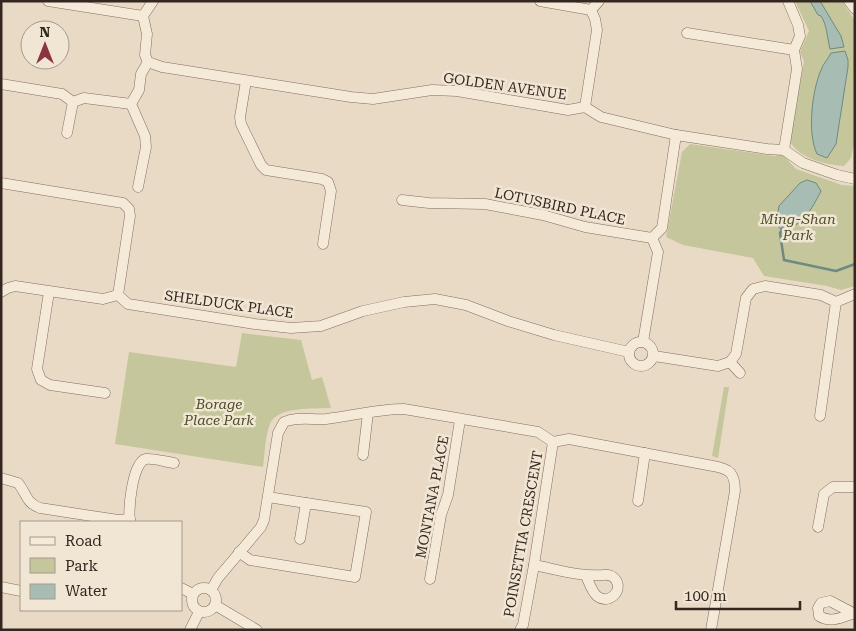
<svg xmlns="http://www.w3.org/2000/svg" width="856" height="631" font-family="'Roboto Serif',serif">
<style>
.green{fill:#c5c69b}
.water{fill:#a7bdb4;stroke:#6f8a80}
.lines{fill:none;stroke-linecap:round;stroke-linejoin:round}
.stream{stroke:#6f8a80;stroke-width:2.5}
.minor-casing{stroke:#826d5e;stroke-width:11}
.minor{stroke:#f5e9d8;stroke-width:10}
.labels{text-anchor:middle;stroke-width:5;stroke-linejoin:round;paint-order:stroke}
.street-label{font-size:14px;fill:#342720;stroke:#f1e6d4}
.park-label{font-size:14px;font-style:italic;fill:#494e29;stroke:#f1e6d4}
</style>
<rect width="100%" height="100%" fill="#e9dac6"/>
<!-- green -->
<g class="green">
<path d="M795,1H842L855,21V138L851,158L844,166C826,165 798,158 790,141L804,61L800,52L809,31Z"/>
<polygon points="690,144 774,156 782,154 796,169 842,185 855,186 855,286 841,290 827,286 764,276 753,258 683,245 666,237 682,152"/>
<path d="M242,333L301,340L312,380L322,377L331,408C314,409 277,406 270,424C265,436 265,453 263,467L115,444L129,352L236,367Z"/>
<polygon points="724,387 729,387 718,458 712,456"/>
</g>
<!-- water -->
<g class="water">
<path d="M810,1H820L841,36L844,47L830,49C827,37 827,25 821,16L818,15Z"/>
<path d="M845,51L848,60V67L836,144L827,158L817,154C807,133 812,91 821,70C823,64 828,59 831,53Z"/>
<path d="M807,180L816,183L821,191C813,207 801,230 780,229L776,221L779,206L800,183Z"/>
</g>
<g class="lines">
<!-- stream -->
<polyline class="stream" points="783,228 780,233 784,260 836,271 855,264"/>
<defs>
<g id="minor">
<polyline points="48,1 143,16"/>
<polyline points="153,1 143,16 147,34 145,55 148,62 162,67 351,97 373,99 432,90 457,91 568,110 585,107 601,117 676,135 767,149 784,150 803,163 837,175 855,179"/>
<polyline points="540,1 591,10"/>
<polyline points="849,1 855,9"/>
<polyline points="687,33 794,50"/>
<polyline points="246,81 240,117 241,124 261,165 266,170 322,179 328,182 331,191 323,244"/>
<polyline points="1,84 62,94 73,102 84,98 131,104"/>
<polyline points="585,107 597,30 595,19 591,10 599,1"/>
<polyline points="67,133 73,102"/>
<polyline points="784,150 797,69 794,50 800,36 798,25 788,1"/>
<polyline points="1,183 123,203 129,209 130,216 118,295"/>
<polyline points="138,187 146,147 145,136 131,104 139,90 141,74 148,62"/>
<polyline points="402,200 429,203 485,204 543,215 585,227 652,238"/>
<polyline points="1,292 8,288 15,286 103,299 118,295 128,304 255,324 291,328 321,326 363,311 404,302 435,299 466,305 508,321 554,335 629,352"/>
<polyline points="49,292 37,369 41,380 50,385 105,393"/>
<circle cx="641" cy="354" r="12"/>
<polyline points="643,342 658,252 652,238 662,228 676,135"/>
<polyline points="654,356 718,366 730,362 736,354 746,298 753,289 765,286 821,295 836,302 855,294"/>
<polyline points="730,362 740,373"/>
<polyline points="820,416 836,302"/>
<polyline points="363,455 368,413"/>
<path d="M1,478L18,483C27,494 25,502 40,508L118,520L130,519"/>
<polyline points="268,497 306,503"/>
<polyline points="638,501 645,453"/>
<path d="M130,522C128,511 132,462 146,459C154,458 166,462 174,463"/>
<polyline points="818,527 824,494 833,487 855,487"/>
<polyline points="239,552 250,560 355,577 366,512 306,503 300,539"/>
<path d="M534,565C556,569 580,577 603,575C608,574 613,576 616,580C623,592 608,605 597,596C592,592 589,582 586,576"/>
<polyline points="430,579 441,515 448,495 460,420"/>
<polyline points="1,587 21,591"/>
<circle cx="204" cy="600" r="12"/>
<polyline points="181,588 193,594"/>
<path d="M211,590L218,578L261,527L264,520L278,433L284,422C298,416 312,420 326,419C352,416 377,409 404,409L538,432L553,442L569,439L713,466C730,469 735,473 735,491L711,630"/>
<polyline points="215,605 257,630"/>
<path d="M852,614C841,618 830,623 819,616L818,608L821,603L830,601L855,614"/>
<polyline points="190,630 199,612"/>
<polyline points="520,630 523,625 534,565 553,442"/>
</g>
</defs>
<!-- minor casing -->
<use href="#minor" class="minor-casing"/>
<!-- minor -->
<use href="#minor" class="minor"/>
</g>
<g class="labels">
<!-- street labels -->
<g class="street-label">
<text transform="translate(505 86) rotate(8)" y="5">GOLDEN AVENUE</text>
<text transform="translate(560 206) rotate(12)" y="5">LOTUSBIRD PLACE</text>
<text transform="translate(229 304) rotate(8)" y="5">SHELDUCK PLACE</text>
<text transform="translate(432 497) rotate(-79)" y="5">MONTANA PLACE</text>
<text transform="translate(523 534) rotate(-80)" y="5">POINSETTIA CRESCENT</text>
</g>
<!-- park labels -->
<g class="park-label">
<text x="798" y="224">Ming-Shan<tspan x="798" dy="16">Park</tspan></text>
<text x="219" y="409">Borage<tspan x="219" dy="16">Place Park</tspan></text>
</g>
</g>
<!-- border -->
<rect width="856" height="631" fill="none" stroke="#342720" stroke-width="5"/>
<!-- legend -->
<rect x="20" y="521" width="162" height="90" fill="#f1e6d4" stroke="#a59a8c"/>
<rect x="30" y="537" width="25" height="8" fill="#f5e9d8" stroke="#a59a8c"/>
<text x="65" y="546" font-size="15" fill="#342720">Road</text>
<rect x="30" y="558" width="25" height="15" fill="#c5c69b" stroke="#a59a8c"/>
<text x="65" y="571" font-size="15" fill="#342720">Park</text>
<rect x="30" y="584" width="25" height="15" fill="#a7bdb4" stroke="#a59a8c"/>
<text x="65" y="596" font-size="15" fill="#342720">Water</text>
<!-- north arrow -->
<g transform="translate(45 45)"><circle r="24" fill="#f1e6d4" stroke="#a59a8c"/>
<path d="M0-4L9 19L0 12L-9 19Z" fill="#8a353f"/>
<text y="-8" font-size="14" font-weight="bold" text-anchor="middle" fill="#342720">N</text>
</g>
<!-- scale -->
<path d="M676 601v8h124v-8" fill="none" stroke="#342720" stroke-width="2.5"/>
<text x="684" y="601" font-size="15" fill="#342720" stroke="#f1e6d4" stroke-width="4" paint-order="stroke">100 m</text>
</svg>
